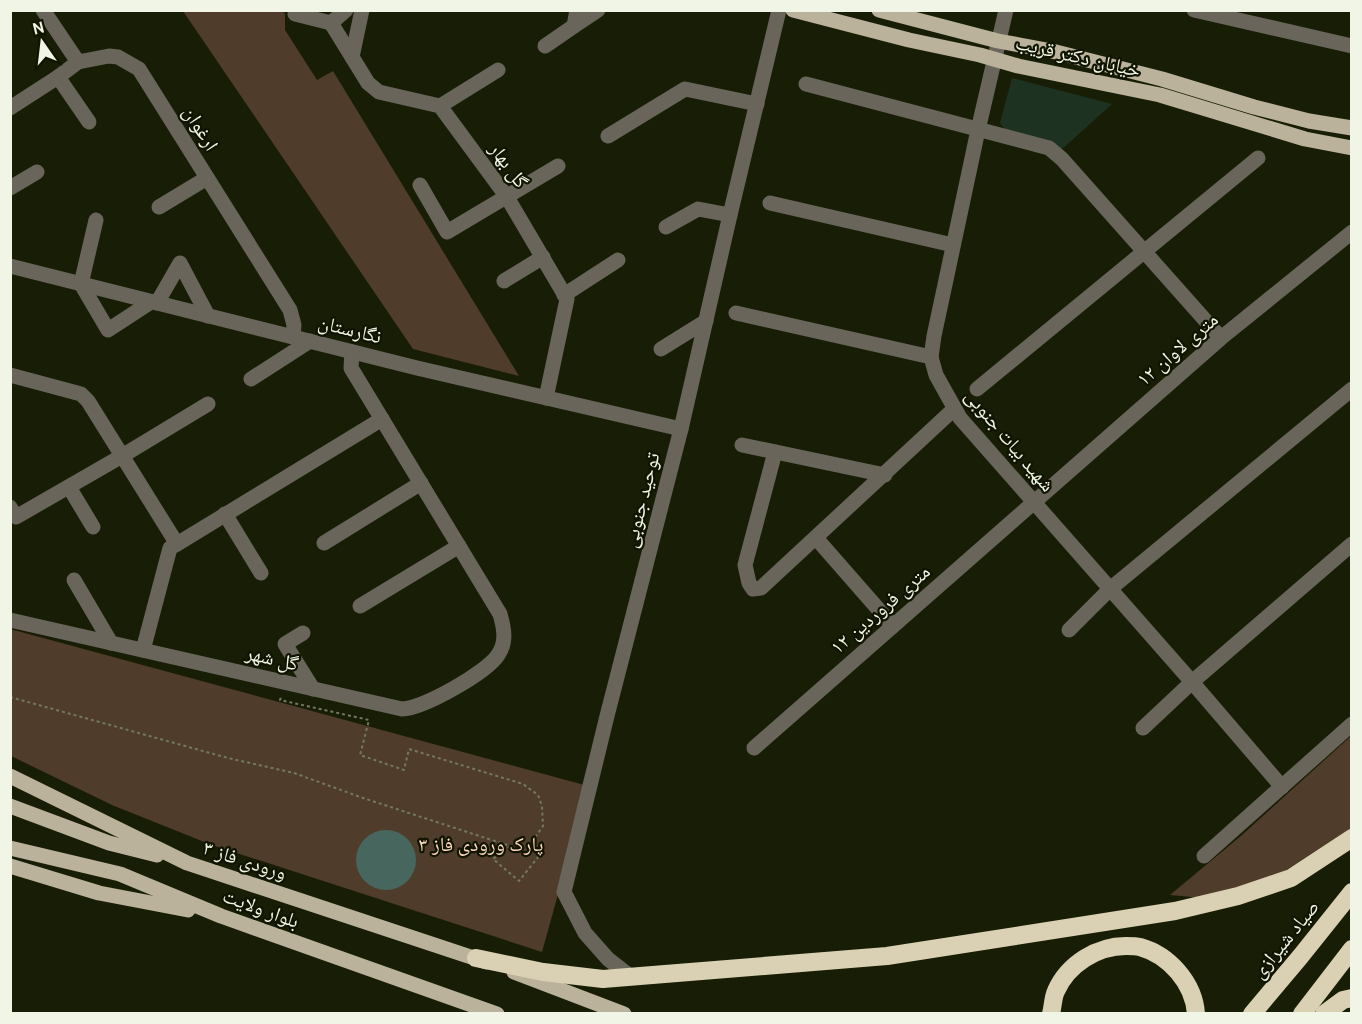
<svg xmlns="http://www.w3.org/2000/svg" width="1362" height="1024" font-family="Cabin,'Noto Naskh Arabic',sans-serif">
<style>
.green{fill:#503c2a}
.water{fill:#46665e}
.building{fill:#1e3221}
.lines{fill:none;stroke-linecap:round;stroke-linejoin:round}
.path{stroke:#737863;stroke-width:2;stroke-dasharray:3 3;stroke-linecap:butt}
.minor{stroke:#69655a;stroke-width:15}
.major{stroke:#bab29a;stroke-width:15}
.highway{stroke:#dad0b3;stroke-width:18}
.labels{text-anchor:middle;stroke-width:4.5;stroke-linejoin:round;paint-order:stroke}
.street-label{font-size:20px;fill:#f0f5e5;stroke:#101400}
.park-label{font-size:20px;fill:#fedabc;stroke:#101400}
</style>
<rect width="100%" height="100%" fill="#181e05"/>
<!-- green -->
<g class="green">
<polygon points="183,11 283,11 285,14 285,30 317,80 333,71 519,376 413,349"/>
<polygon points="10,629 588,786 542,952 212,845 112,805 11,756"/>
<polygon points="1351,736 1352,827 1350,829 1272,879 1203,898 1170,895 1242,835"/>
</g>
<!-- water -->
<circle class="water" cx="386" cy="860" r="30"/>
<!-- building -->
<polygon class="building" points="1012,78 1112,104 1060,151 1006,131 1000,123"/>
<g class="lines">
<!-- path -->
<polyline class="path" points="10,697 228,758 294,773 363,798 510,846 493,859 519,881 543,851 532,842 543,826 542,806 538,795 523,784 409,749 404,770 360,755 369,720 280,700 281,697"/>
<!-- minor -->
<g class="minor">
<polyline points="43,10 78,62"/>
<polyline points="362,10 352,57 368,83 379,92 440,106 507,197 567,299 546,398"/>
<polyline points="1006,10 978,130 934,336 931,357 936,375 960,418 1192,682 1282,787"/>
<polyline points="1194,10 1352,46"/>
<polyline points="295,14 331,23 346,10"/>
<polyline points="331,23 352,57"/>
<polyline points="574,26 598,10"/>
<polyline points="545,46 574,26 577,10"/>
<polyline points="58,77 89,122"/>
<polyline points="806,84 1049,148 1062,159 1221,338"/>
<polyline points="440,106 498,70"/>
<polyline points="10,108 58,77 78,62 109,56 118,57 139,69 290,310 294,325 293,337"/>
<polyline points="608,136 685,89 757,104"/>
<polyline points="420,185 447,232 558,166"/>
<polyline points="10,188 37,172"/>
<polyline points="770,203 953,245"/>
<polyline points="159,207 207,178"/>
<polyline points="96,220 81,284 108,330 151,302"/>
<polyline points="666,227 698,209 730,215"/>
<polyline points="10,266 417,368 681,429"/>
<polyline points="504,281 543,257"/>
<polyline points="564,295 618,260"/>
<polyline points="157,303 180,263 208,316"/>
<polyline points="736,313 931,357"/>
<polyline points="661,349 706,321"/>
<polyline points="10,375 81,394 88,401 177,544 170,548 143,650"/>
<polyline points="251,379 310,341"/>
<polyline points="977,389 1258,158"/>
<polyline points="742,445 885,475"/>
<polyline points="775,452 745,565 749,583 753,589 761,588 954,409"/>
<polyline points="69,487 93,527"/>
<polyline points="10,507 16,517 122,456 208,404"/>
<polyline points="225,514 261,573"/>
<polyline points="816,538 893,626"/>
<polyline points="324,543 421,483"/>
<polyline points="177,544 382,419"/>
<polyline points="74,580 111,643"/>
<polyline points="360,606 459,546"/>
<path d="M10,620L402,709C424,708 486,673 498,655C507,642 504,628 500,614L351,368L352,352"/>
<polyline points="1069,630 1110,589 1352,389"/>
<polyline points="303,633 285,644 313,689"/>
<polyline points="1143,728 1192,682 1352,544"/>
<polyline points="754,748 1221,338 1352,232"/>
<polyline points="1204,856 1352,724"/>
<polyline points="631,977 608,959 585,933 564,892 607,716 681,429 730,215 779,10"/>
</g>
<!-- major -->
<g class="major">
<polyline points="793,10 909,40 980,55 1018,66 1160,95 1305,139 1352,148"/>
<polyline points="879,10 998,41 1052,51 1162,79 1254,107 1309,121 1352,128"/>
<polyline points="10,776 187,863 486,962"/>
<polyline points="10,806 109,843 157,855"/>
<polyline points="10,848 120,874 221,916 497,1014"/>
<polyline points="10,866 99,893 188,910"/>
<polyline points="514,972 624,1014"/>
</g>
<!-- highway -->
<g class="highway">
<polyline points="476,958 543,972 603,979 887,956 1175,911 1238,896 1291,878 1352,838"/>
<path d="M1051,1014C1053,1006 1053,997 1056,991C1068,964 1097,946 1126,946C1130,946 1136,946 1140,947C1169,955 1194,983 1196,1014"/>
<polyline points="1252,1014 1300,957 1352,892"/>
<polyline points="1302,1014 1352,949"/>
<polyline points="1324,1014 1343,1000 1352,998"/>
</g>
</g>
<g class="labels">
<!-- street labels -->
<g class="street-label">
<text transform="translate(1078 56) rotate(13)" y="7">خیابان دکتر قریب</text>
<text transform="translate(201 128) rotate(58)" y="7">ارغوان</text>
<text transform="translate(509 165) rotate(54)" y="7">گل بهار</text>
<text transform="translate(350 329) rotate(14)" y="7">نگارستان</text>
<text transform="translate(1177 349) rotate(-41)" y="7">۱۲ متری لاوان</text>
<text transform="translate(1010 440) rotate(50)" y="7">شهید بیات جنوبی</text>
<text transform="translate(641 500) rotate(-76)" y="7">توحید جنوبی</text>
<text transform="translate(880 609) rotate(-41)" y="7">۱۲ متری فروردین</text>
<text transform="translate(272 658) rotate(13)" y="7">گل شهر</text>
<text transform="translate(245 860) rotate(18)" y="7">ورودی فاز ۳</text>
<text transform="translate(261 908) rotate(20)" y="7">بلوار ولایت</text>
<text transform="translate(1285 939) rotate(-51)" y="7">صیاد شیرازی</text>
</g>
<!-- park labels -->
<g class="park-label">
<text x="481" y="851">پارک ورودی فاز ۳</text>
</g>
</g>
<!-- border -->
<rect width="1362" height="1024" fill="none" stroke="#f0f5e5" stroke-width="24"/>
<!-- north arrow -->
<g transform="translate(42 42) rotate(346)" stroke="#101400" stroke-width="4.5" paint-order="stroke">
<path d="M0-4.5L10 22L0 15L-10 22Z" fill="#f0f5e5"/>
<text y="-9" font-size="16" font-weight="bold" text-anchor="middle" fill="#f0f5e5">N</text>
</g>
</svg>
